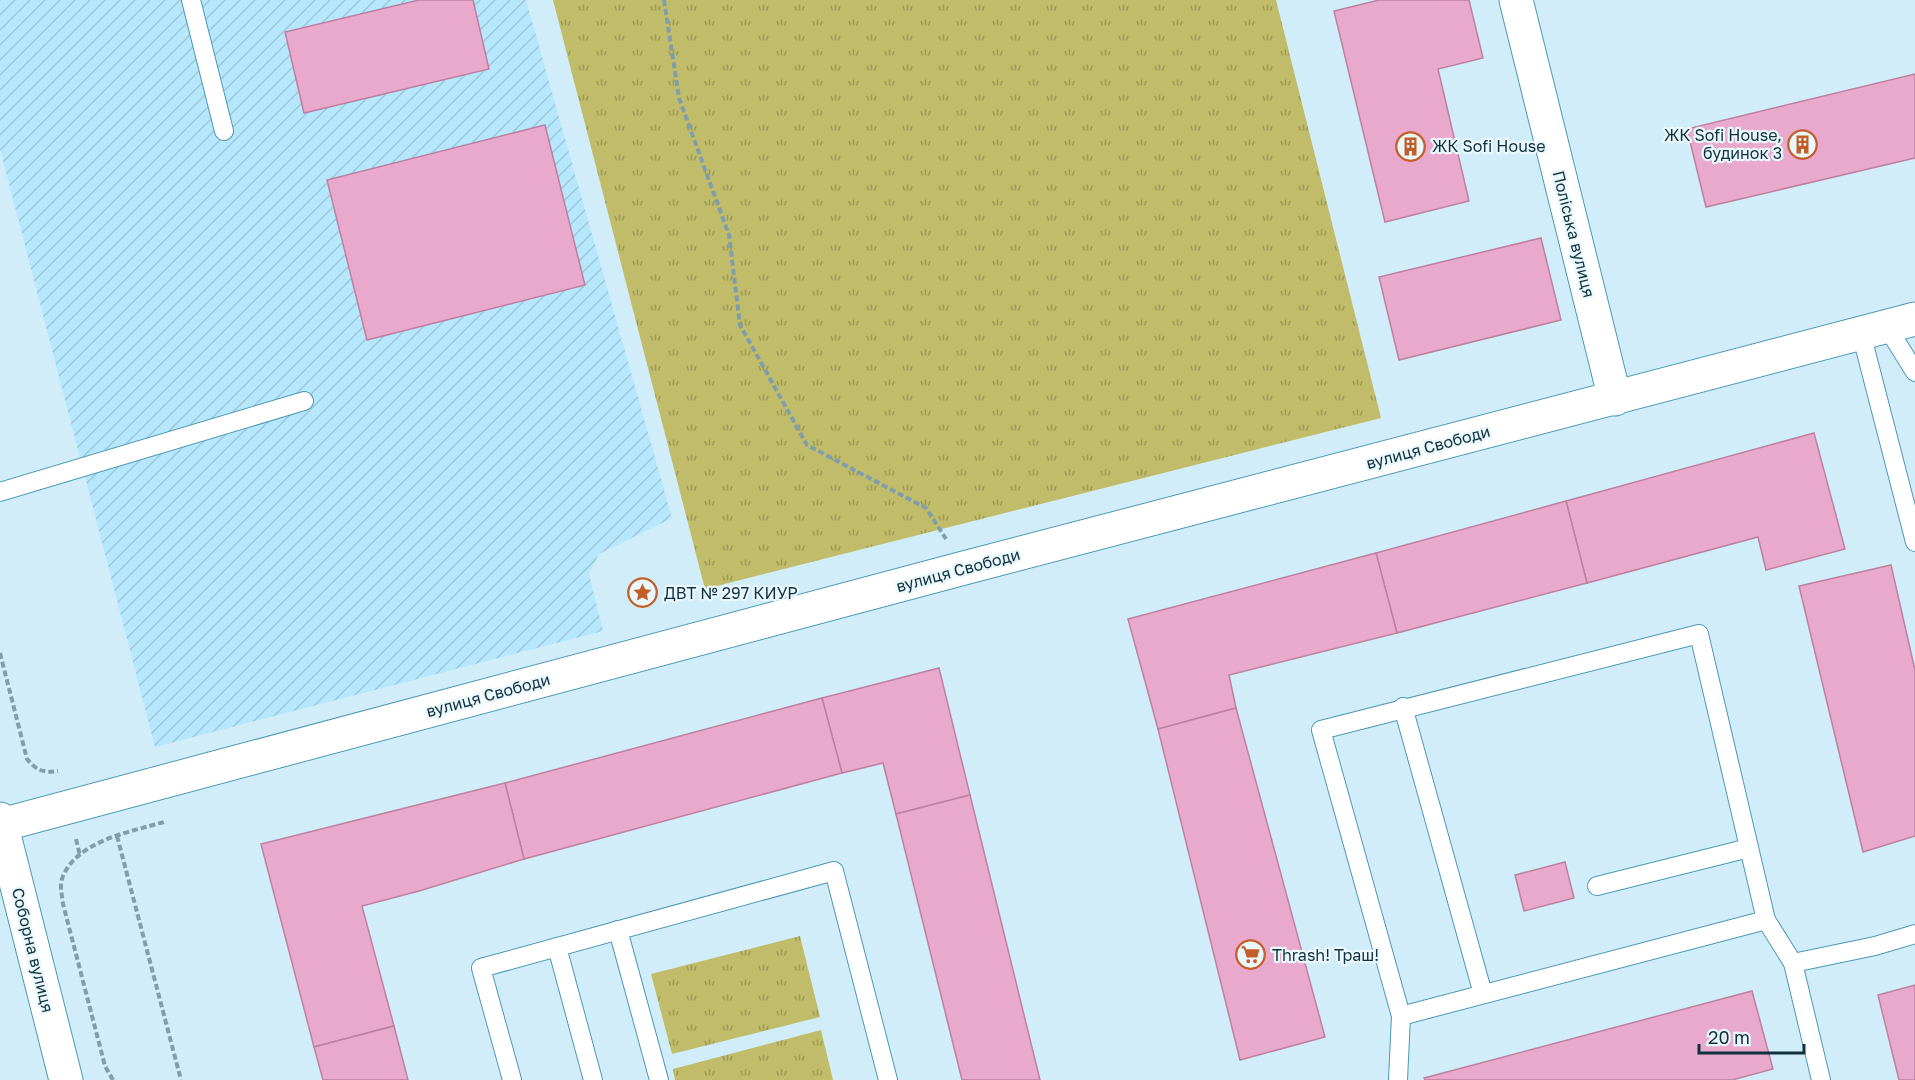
<svg xmlns="http://www.w3.org/2000/svg" width="1915" height="1080" font-family="'Golos Text',sans-serif">
<style>
.industrial{fill:url(#industrial-furrows)}
.grass{fill:url(#grass-tufts)}
.building{fill:#e9a9cc;stroke:#bd80a1;stroke-width:1.5}
.lines{fill:none;stroke-linecap:round;stroke-linejoin:round}
.service-casing{stroke:#4d99b6;stroke-width:20}
.minor-casing{stroke:#4d99b6;stroke-width:35}
.primary-casing{stroke:#4d99b6;stroke-width:35}
.path{stroke:#809eaa;stroke-width:4;stroke-dasharray:6 3;stroke-linecap:butt}
.service{stroke:#fff;stroke-width:18}
.minor{stroke:#fff;stroke-width:33}
.primary{stroke:#fff;stroke-width:33}
.labels{text-anchor:middle;stroke-width:4.5;stroke-linejoin:round;paint-order:stroke}
.poi-label{font-size:16px;fill:#10313d;stroke:#eaf8fe;text-anchor:start}
.street-label{font-size:16px;fill:#10313d;stroke:#eaf8fe}
</style>
<defs>
<pattern id="industrial-furrows" width="10" height="10" patternUnits="userSpaceOnUse" patternTransform="scale(1.5)"><rect width="10" height="10" fill="#b6e7fc"/><path d="M-1 1l2-2M0 10L10 0M9 11l2-2" fill="none" stroke="#9bc7d9"/></pattern>
<pattern id="grass-tufts" width="24" height="20" patternUnits="userSpaceOnUse" patternTransform="scale(1.5)"><rect width="24" height="20" fill="#c1bc69"/><path d="M3 7l-1-3M5 7V3M7 7l1-3M15 17l-1-3M17 17v-4M19 17l1-3" fill="none" stroke="#9b9958"/></pattern>
</defs>
<rect width="100%" height="100%" fill="#d1edfa"/>
<!-- industrial -->
<polygon class="industrial" points="0,0 526,0 672,518 599,554 589,574 603,631 155,747 0,149"/>
<!-- grass -->
<g class="grass">
<polygon points="553,0 1276,0 1381,418 705,589"/>
<polygon points="800,936 820,1017 672,1054 651,974"/>
<polygon points="821,1030 833,1080 675,1080 673,1069"/>
</g>
<!-- building -->
<g class="building">
<polygon points="419,0 473,0 489,69 304,113 285,32"/>
<polygon points="1379,0 1469,0 1483,58 1438,69 1469,201 1385,222 1334,11"/>
<polygon points="1915,74 1915,158 1706,207 1687,129"/>
<polygon points="545,125 585,285 367,340 327,180"/>
<polygon points="1541,238 1561,320 1399,360 1379,277"/>
<polygon points="1814,433 1845,549 1766,570 1758,537 1587,583 1566,501"/>
<polygon points="1566,501 1587,583 1397,633 1376,553"/>
<polygon points="1376,553 1397,633 1229,675 1236,708 1158,729 1128,619"/>
<polygon points="1891,565 1915,670 1915,836 1863,852 1799,586"/>
<polygon points="939,668 970,795 896,814 883,763 842,773 822,698"/>
<polygon points="822,698 842,773 524,859 505,783"/>
<polygon points="1236,708 1325,1037 1240,1060 1158,729"/>
<polygon points="505,783 524,859 419,891 362,906 394,1026 314,1047 261,844"/>
<polygon points="970,795 1040,1080 962,1080 896,814"/>
<polygon points="1565,862 1574,898 1524,911 1515,875"/>
<polygon points="1915,985 1915,1080 1899,1080 1878,995"/>
<polygon points="1752,991 1773,1069 1732,1080 1425,1080 1424,1078"/>
<polygon points="394,1026 408,1080 323,1080 314,1047"/>
</g>
<g class="lines">
<defs>
<g id="service">
<polyline points="191,0 224,131"/>
<polyline points="1887,327 1915,372"/>
<polyline points="1861,333 1915,542"/>
<polyline points="0,492 304,401"/>
<polyline points="1403,707 1483,994"/>
<polyline points="1597,886 1749,848"/>
<polyline points="1766,920 1401,1016 1321,730 1699,634 1766,920 1793,963 1875,946 1915,934"/>
<polyline points="618,930 659,1080"/>
<polyline points="557,947 593,1080"/>
<polyline points="1793,963 1821,1080"/>
<polyline points="512,1080 481,968 834,871 888,1080"/>
<polyline points="1398,1080 1401,1016"/>
</g>
<g id="minor">
<polyline points="1516,0 1615,399"/>
<polyline points="1,825 964,568 1915,319"/>
</g>
<polyline id="primary" points="0,819 66,1080"/>
</defs>
<!-- service casing -->
<use href="#service" class="service-casing"/>
<!-- minor casing -->
<use href="#minor" class="minor-casing"/>
<!-- primary casing -->
<use href="#primary" class="primary-casing"/>
<!-- path -->
<g class="path">
<polyline points="664,0 679,98 729,235 740,325 807,445 926,508 946,539"/>
<path d="M0,653L27,759C37,771 44,773 58,771"/>
<polyline points="117,836 181,1080"/>
<polyline points="76,839 80,856"/>
<path d="M113,1080L105,1066L63,904C62,894 59,885 63,876C79,840 130,832 164,822"/>
</g>
<!-- service -->
<use href="#service" class="service"/>
<!-- minor -->
<use href="#minor" class="minor"/>
<!-- primary -->
<use href="#primary" class="primary"/>
</g>
<!-- icons -->
<defs>
<symbol id="building-ring" viewBox="-11 -11 22 22"><circle r="9.5" fill="#eaf8fe" stroke="#c35e29" stroke-width="1.5"/><path d="M-4-6H4V6H1V3H-1V6H-4ZM-2.5-4.3h1.7v1.8h-1.7ZM.8-4.3h1.7v1.8H.8ZM-2.5-1h1.7V.8h-1.7ZM.8-1h1.7V.8H.8Z" fill="#c35e29"/></symbol>
<symbol id="sight-ring" viewBox="-11 -11 22 22"><circle r="9.5" fill="#eaf8fe" stroke="#c35e29" stroke-width="1.5"/><path d="M0-6L1.8-2.2L6-1.7L2.9 1.2L3.7 5.4L0 3.3L-3.7 5.4L-2.9 1.2L-6-1.7L-1.8-2.2Z" fill="#c35e29"/></symbol>
<symbol id="supermarket-ring" viewBox="-11 -11 22 22"><circle r="9.5" fill="#eaf8fe" stroke="#c35e29" stroke-width="1.5"/><path d="M-6-5.5h2.5l.6 2H6L4.5 2H-2.5L-4.4-4H-6ZM-1.5 3.2a1.3 1.3 0 1 0 .1 0ZM3 3.2a1.3 1.3 0 1 0 .1 0Z" fill="#c35e29"/></symbol>
</defs>
<g fill-rule="evenodd">
<use href="#building-ring" x="1786" y="128" width="33" height="33"/>
<use href="#building-ring" x="1394" y="130" width="33" height="33"/>
<use href="#sight-ring" x="626" y="576" width="33" height="33"/>
<use href="#supermarket-ring" x="1234" y="938" width="33" height="33"/>
</g>
<g class="labels">
<!-- poi labels -->
<g class="poi-label">
<text x="1782" y="141" text-anchor="end">ЖК Sofi House,<tspan x="1782" dy="18">будинок 3</tspan></text>
<text x="1432" y="152">ЖК Sofi House</text>
<text x="664" y="599">ДВТ № 297 КИУР</text>
<text x="1272" y="961">Thrash! Траш!</text>
</g>
<!-- street labels -->
<g class="street-label">
<text transform="translate(1574 234) rotate(76)" y="6">Поліська вулиця</text>
<text transform="translate(1428 447) rotate(-15)" y="6">вулиця Свободи</text>
<text transform="translate(958 570) rotate(-15)" y="6">вулиця Свободи</text>
<text transform="translate(488 695) rotate(-15)" y="6">вулиця Свободи</text>
<text transform="translate(33 950) rotate(76)" y="6">Соборна вулиця</text>
</g>
</g>
<!-- scale -->
<path d="M1699 1044v9h105v-9" fill="none" stroke="#10313d" stroke-width="3"/>
<text x="1708" y="1044" font-size="18" fill="#10313d" stroke="#eaf8fe" stroke-width="4.5" paint-order="stroke">20 m</text>
</svg>
